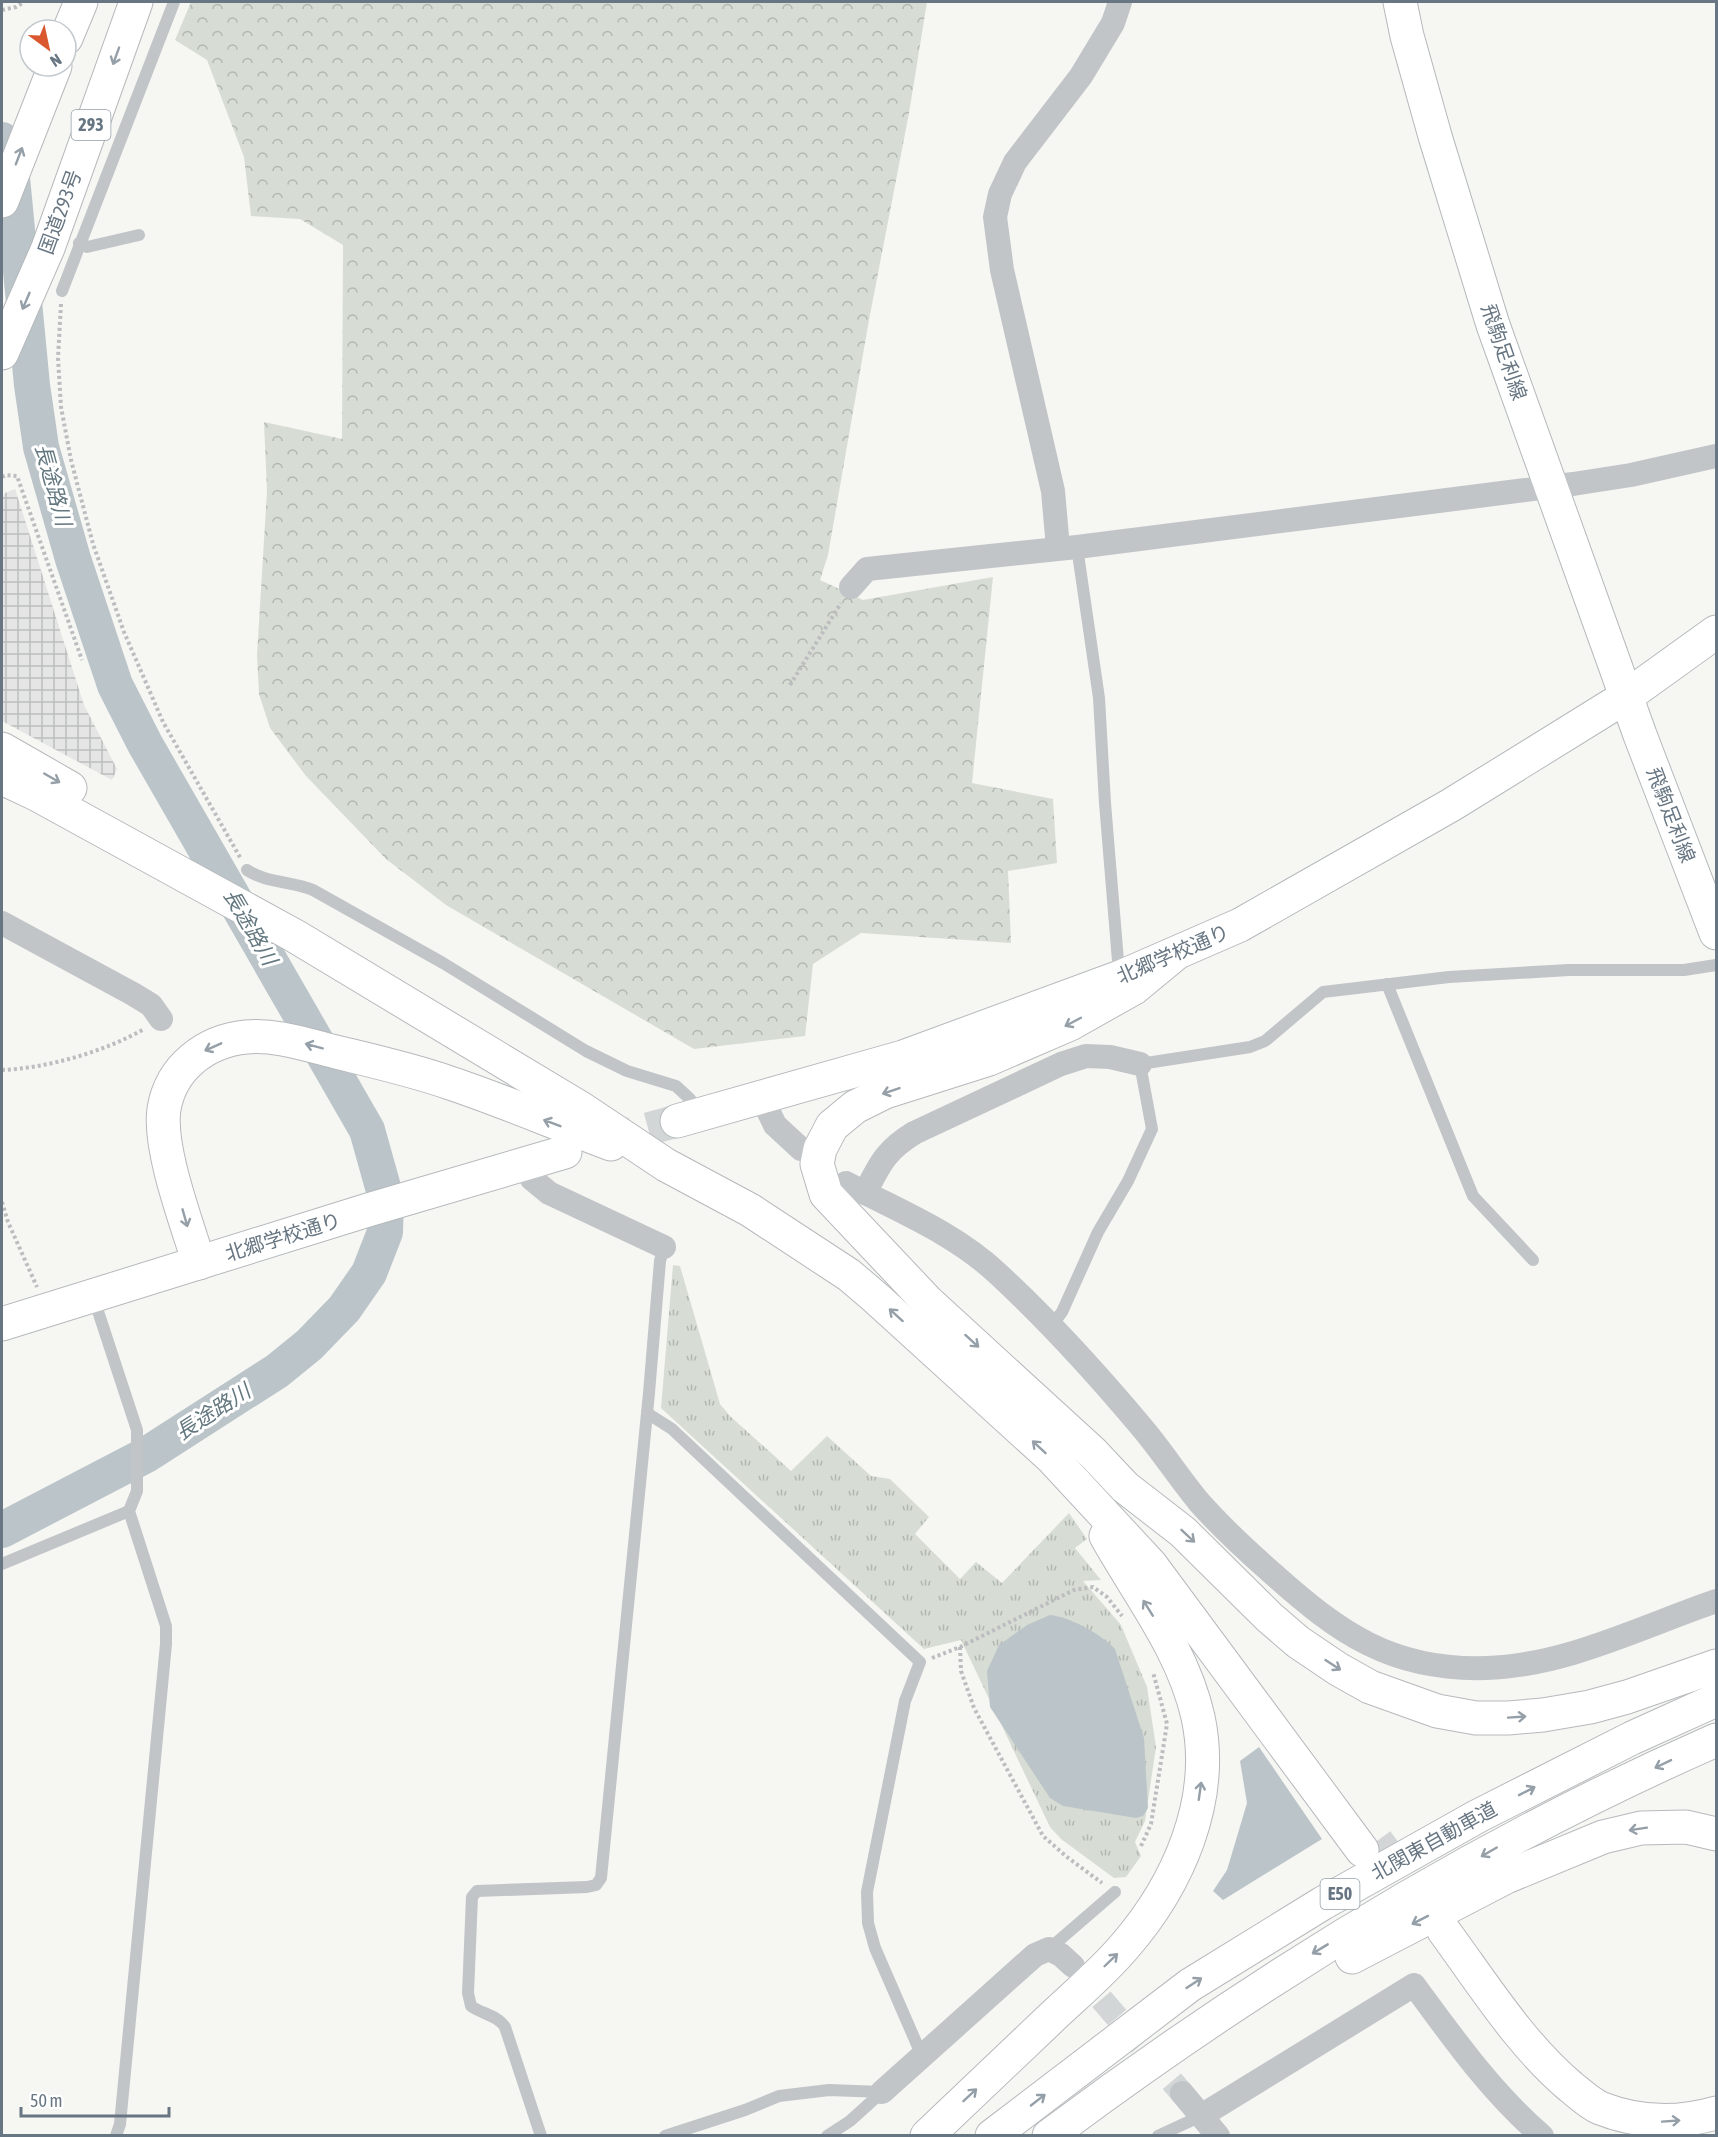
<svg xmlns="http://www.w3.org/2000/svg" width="1718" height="2137" font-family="'Asap Condensed','Noto Sans JP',sans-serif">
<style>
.industrial{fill:url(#industrial-grid)}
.grass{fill:url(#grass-tufts)}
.forest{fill:url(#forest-crowns)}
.water{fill:#bbc5c9}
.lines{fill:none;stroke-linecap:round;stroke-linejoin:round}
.river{stroke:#bbc5c9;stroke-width:36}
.street-tunnel{stroke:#d2d6d7;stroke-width:24;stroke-dasharray:24 12;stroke-linecap:butt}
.secondary-tunnel{stroke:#d2d6d7;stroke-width:33;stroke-dasharray:33 16;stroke-linecap:butt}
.highway-tunnel{stroke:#d2d6d7;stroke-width:33;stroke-dasharray:33 16;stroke-linecap:butt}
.secondary-casing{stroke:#b4b9bc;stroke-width:35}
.highway-casing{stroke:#b6b9bc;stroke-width:35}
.path{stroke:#bbbdbf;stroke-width:4;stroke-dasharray:3 3;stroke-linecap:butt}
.lane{stroke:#c1c5c8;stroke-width:12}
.street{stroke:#c1c5c8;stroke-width:24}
.secondary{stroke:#fff;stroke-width:33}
.highway{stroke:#fff;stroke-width:33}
.oneway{stroke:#959fa8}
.labels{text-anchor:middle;stroke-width:6;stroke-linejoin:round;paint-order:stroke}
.shield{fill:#fff;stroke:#959fa8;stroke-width:1.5}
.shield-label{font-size:18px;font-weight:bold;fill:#677682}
.street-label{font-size:20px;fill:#677682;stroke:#fff}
.water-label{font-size:21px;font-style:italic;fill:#63777f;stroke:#fff}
</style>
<defs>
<pattern id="industrial-grid" width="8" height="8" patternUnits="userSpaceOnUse" patternTransform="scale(1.5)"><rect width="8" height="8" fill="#e4e5e4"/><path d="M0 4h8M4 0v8" fill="none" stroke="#bdbebe"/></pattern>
<pattern id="grass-tufts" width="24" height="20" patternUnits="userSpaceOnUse" patternTransform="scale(1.5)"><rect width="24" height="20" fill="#d7ddd4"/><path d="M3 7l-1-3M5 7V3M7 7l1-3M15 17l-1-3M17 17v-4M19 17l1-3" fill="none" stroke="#b2b8b1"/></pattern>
<pattern id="forest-crowns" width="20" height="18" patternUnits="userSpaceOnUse" patternTransform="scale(1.5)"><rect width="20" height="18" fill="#d7ddd4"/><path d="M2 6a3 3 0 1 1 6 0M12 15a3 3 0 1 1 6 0" fill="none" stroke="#b2b8b1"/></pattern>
</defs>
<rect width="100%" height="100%" fill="#f6f6f3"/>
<!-- industrial -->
<polygon class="industrial" points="15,489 84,705 117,769 112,780 2,721 2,500 5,493"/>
<!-- grass -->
<polygon class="grass" points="673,1265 680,1266 720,1404 730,1416 791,1471 827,1436 871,1476 890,1479 929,1517 915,1534 960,1579 976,1562 1002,1583 1069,1513 1087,1539 1075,1548 1101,1580 1083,1581 1121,1625 1147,1687 1156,1747 1145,1821 1135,1842 1141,1856 1126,1877 1114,1878 1061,1839 1050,1827 961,1640 924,1649 661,1408"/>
<!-- forest -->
<polygon class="forest" points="191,2 927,2 909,113 869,320 828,555 820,580 863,600 993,577 972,783 1053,799 1057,863 1008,871 1011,943 861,933 813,964 805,1036 694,1049 446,905 386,859 306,776 270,728 259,694 257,655 267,491 264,422 342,439 343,245 300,219 251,216 244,157 207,60 175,40"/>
<!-- water -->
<g class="water">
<path d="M1050,1615C1070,1617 1101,1634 1115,1649L1144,1738L1148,1808L1143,1816L1136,1818L1063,1806L1050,1798L990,1707L987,1671L999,1645L1027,1625Z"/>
<polygon points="1259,1747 1322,1839 1223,1900 1213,1891 1227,1870 1247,1803 1240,1761"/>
</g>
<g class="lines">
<!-- river -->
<polyline class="river" points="2,140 10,157 32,385 41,447 73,559 115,685 145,744 367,1130 386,1198 385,1232 369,1273 344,1309 309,1345 277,1371 146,1455 2,1530"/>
<!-- street-tunnel -->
<polyline class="street-tunnel" points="1078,1972 1182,2093"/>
<!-- secondary-tunnel -->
<polyline class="secondary-tunnel" points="601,1142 677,1121"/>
<!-- highway-tunnel -->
<polyline class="highway-tunnel" points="1377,1841 1433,1917"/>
<defs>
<g id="secondary">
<polyline points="1400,2 1407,36 1435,136 1493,325 1640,735 1716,933"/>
<polyline points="677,1121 903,1057 1123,976 1240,925 1451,805 1627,696 1716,632"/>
<polyline points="2,1324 368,1210 565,1152"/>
</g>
<g id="highway">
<polyline points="66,38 81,2"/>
<polyline points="2,201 55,66"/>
<polyline points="2,353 48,248 136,2"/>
<polyline points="2,749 70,788"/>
<polyline points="2,778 36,794 295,936 582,1109 666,1165 750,1210 849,1275 876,1298 1052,1458 1151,1565 1362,1850"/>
<polyline points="1174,955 1134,988 1070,1024 989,1059 885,1092 855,1107 832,1126 820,1149 817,1164 826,1194 928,1302 1093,1453 1125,1487 1183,1532 1269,1617 1298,1642 1338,1669 1370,1687 1437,1711 1476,1718 1508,1718 1543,1715 1590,1707 1627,1697 1716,1666"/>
<path d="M199,1263C187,1224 158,1148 164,1109C171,1067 206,1041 246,1037C276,1034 307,1045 336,1052C373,1061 413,1070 450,1083C504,1101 557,1124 611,1144"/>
<path d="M1444,1931C1483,1984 1520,2044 1571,2087C1580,2094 1589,2103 1600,2108C1638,2123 1678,2124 1716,2113"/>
<polyline points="1352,1957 1506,1877 1603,1837 1641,1828 1686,1827 1716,1834"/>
<path d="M927,2136C968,2097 1009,2058 1049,2020C1074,1996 1102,1973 1124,1947C1178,1885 1216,1800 1198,1717C1183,1650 1139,1595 1106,1536"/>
<polyline points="992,2136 1190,1985 1323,1903 1478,1816 1632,1738 1716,1700"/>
<path d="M1049,2136C1256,1981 1479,1844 1716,1740"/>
</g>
</defs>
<!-- secondary casing -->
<use href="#secondary" class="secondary-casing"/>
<!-- highway casing -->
<use href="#highway" class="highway-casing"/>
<!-- path -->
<g class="path">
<polyline points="2,10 16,7 24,2"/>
<polyline points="61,304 58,358 61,407 71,460 93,544 124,632 163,722 241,859"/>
<polyline points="2,477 6,475 17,476 82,660"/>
<polyline points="790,685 841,603"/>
<path d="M2,1070C47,1068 104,1052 144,1029"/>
<polyline points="2,1202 8,1222 37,1287"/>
<polyline points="960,1647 961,1671 974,1708 1043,1836 1067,1857 1102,1883"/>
<polyline points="932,1658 960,1647 1074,1590 1093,1587 1107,1597 1122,1616"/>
<polyline points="1141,1846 1151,1824 1167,1724 1153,1672"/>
</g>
<!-- lane -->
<g class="lane">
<polyline points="79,243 87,247 139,235"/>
<polyline points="62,291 174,2"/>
<polyline points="1077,547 1099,698 1105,803 1118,961 1122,975"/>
<path d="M247,870C266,883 292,881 313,890L443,963L586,1051L627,1071L676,1086L690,1099L700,1113"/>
<polyline points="1387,984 1473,1196 1533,1260"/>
<polyline points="93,1296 137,1430 137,1491 129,1511 166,1626 166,1644 120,2124 116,2136"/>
<polyline points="1051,1326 1062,1312 1098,1232 1128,1181 1152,1129 1140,1064 1250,1047 1265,1041 1323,992 1449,977 1569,970 1684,970 1716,965"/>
<polyline points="647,1413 672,1429 920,1662 905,1701 867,1892 868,1923 875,1948 922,2056"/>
<polyline points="2,1564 129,1511"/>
<polyline points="1049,1949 1115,1892"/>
<path d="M541,2136L505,2027C497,2015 482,2014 471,2006L468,1993L472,1897L477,1891L587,1887L596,1885L601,1878L649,1393L660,1261L664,1247"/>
<polyline points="665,2136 745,2110 779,2096 829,2090 882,2092"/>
<polyline points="827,2136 850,2121 882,2092"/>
<polyline points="1158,2136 1201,2116"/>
</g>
<!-- street -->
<g class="street">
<polyline points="1058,548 1053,491 1002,270 995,217 1000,194 1015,162 1081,76 1113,23 1120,2"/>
<polyline points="851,587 867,569 1077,547 1573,484 1631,475 1716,456"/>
<polyline points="2,923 133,994 151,1005 161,1019"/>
<polyline points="761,1096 775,1125 801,1149"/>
<polyline points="524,1165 532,1179 549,1193 664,1247"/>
<path d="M846,1183C898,1211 953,1232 997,1273C1049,1321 1098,1375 1144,1430C1163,1453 1180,1479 1199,1502C1221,1527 1247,1551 1272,1573C1339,1633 1392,1671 1486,1668C1565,1666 1643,1626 1716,1601"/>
<path d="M865,1193C880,1164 885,1151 914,1133L1061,1064L1086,1056L1110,1057L1140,1064"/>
<polyline points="882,2092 1035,1955 1049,1949 1061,1955 1073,1966"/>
<polyline points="1182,2093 1218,2136"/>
<path d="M1201,2116L1414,1985C1453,2038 1491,2092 1542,2136"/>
</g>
<!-- secondary -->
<use href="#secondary" class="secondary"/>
<!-- highway -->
<use href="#highway" class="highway"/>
</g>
<!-- one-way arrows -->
<defs><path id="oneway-shaft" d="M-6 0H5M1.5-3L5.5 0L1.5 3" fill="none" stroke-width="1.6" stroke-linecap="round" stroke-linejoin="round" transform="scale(1.5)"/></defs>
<g class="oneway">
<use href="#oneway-shaft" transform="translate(116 56) rotate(110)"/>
<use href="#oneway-shaft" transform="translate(19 156) rotate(-69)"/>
<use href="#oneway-shaft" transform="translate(26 301) rotate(113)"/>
<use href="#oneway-shaft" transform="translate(52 778) rotate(30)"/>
<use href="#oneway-shaft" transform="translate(1073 1022) rotate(152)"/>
<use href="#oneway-shaft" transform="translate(314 1046) rotate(-165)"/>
<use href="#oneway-shaft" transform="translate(213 1047) rotate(156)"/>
<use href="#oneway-shaft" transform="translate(891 1091) rotate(161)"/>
<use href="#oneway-shaft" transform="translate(552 1123) rotate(-159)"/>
<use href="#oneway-shaft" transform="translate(185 1218) rotate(74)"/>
<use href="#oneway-shaft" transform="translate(896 1315) rotate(-138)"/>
<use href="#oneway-shaft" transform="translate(972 1341) rotate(42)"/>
<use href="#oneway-shaft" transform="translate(1039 1447) rotate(-137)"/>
<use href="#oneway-shaft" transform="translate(1188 1536) rotate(43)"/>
<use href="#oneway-shaft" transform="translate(1148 1608) rotate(-122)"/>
<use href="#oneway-shaft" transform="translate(1333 1665) rotate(33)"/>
<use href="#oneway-shaft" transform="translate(1517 1717) rotate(-4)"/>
<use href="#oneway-shaft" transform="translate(1663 1764) rotate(154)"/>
<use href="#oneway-shaft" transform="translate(1200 1791) rotate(-82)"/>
<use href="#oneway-shaft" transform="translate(1527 1791) rotate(-27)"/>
<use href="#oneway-shaft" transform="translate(1638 1829) rotate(171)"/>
<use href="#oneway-shaft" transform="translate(1489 1852) rotate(150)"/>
<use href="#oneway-shaft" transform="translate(1420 1920) rotate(153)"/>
<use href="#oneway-shaft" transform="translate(1320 1949) rotate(149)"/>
<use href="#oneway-shaft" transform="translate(1111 1960) rotate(-44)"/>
<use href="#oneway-shaft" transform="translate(1194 1983) rotate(-33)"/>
<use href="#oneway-shaft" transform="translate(970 2095) rotate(-43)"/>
<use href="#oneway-shaft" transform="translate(1038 2100) rotate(-38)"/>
<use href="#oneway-shaft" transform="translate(1671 2121) rotate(-4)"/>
</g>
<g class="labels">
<!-- shield labels -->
<g class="shield">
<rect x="71.5" y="110" width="39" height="30" rx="4.5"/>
<rect x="1320.5" y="1879" width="39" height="30" rx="4.5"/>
</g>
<g class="shield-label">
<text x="91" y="131">293</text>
<text x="1340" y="1900">E50</text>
</g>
<!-- street labels -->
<g class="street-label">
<text transform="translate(60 212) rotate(-70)" y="7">国道293号</text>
<text transform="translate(1504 352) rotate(71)" y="7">飛駒足利線</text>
<text transform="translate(1671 815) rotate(69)" y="7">飛駒足利線</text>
<text transform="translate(1173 954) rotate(-23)" y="7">北郷学校通り</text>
<text transform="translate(283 1237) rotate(-17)" y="7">北郷学校通り</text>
<text transform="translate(1434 1841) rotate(-29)" y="7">北関東自動車道</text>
</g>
<!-- water labels -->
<g class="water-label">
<text transform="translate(53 485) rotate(75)" y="7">長途路川</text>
<text transform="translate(250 927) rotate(60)" y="7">長途路川</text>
<text transform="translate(213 1412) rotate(-33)" y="7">長途路川</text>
</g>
</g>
<!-- border -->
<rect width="1718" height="2137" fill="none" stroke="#677682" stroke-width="6"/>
<!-- north arrow -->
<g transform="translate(48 48) rotate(147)"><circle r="28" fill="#ffffff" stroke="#c2c8cd" stroke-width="1.5"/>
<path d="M0-4.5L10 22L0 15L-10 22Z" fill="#d95830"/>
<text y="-9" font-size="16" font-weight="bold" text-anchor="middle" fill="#677682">N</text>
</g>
<!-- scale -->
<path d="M21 2107v9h148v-9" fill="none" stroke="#677682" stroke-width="3"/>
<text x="30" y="2107" font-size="18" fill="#677682" stroke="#ffffff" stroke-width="4.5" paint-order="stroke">50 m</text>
</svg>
